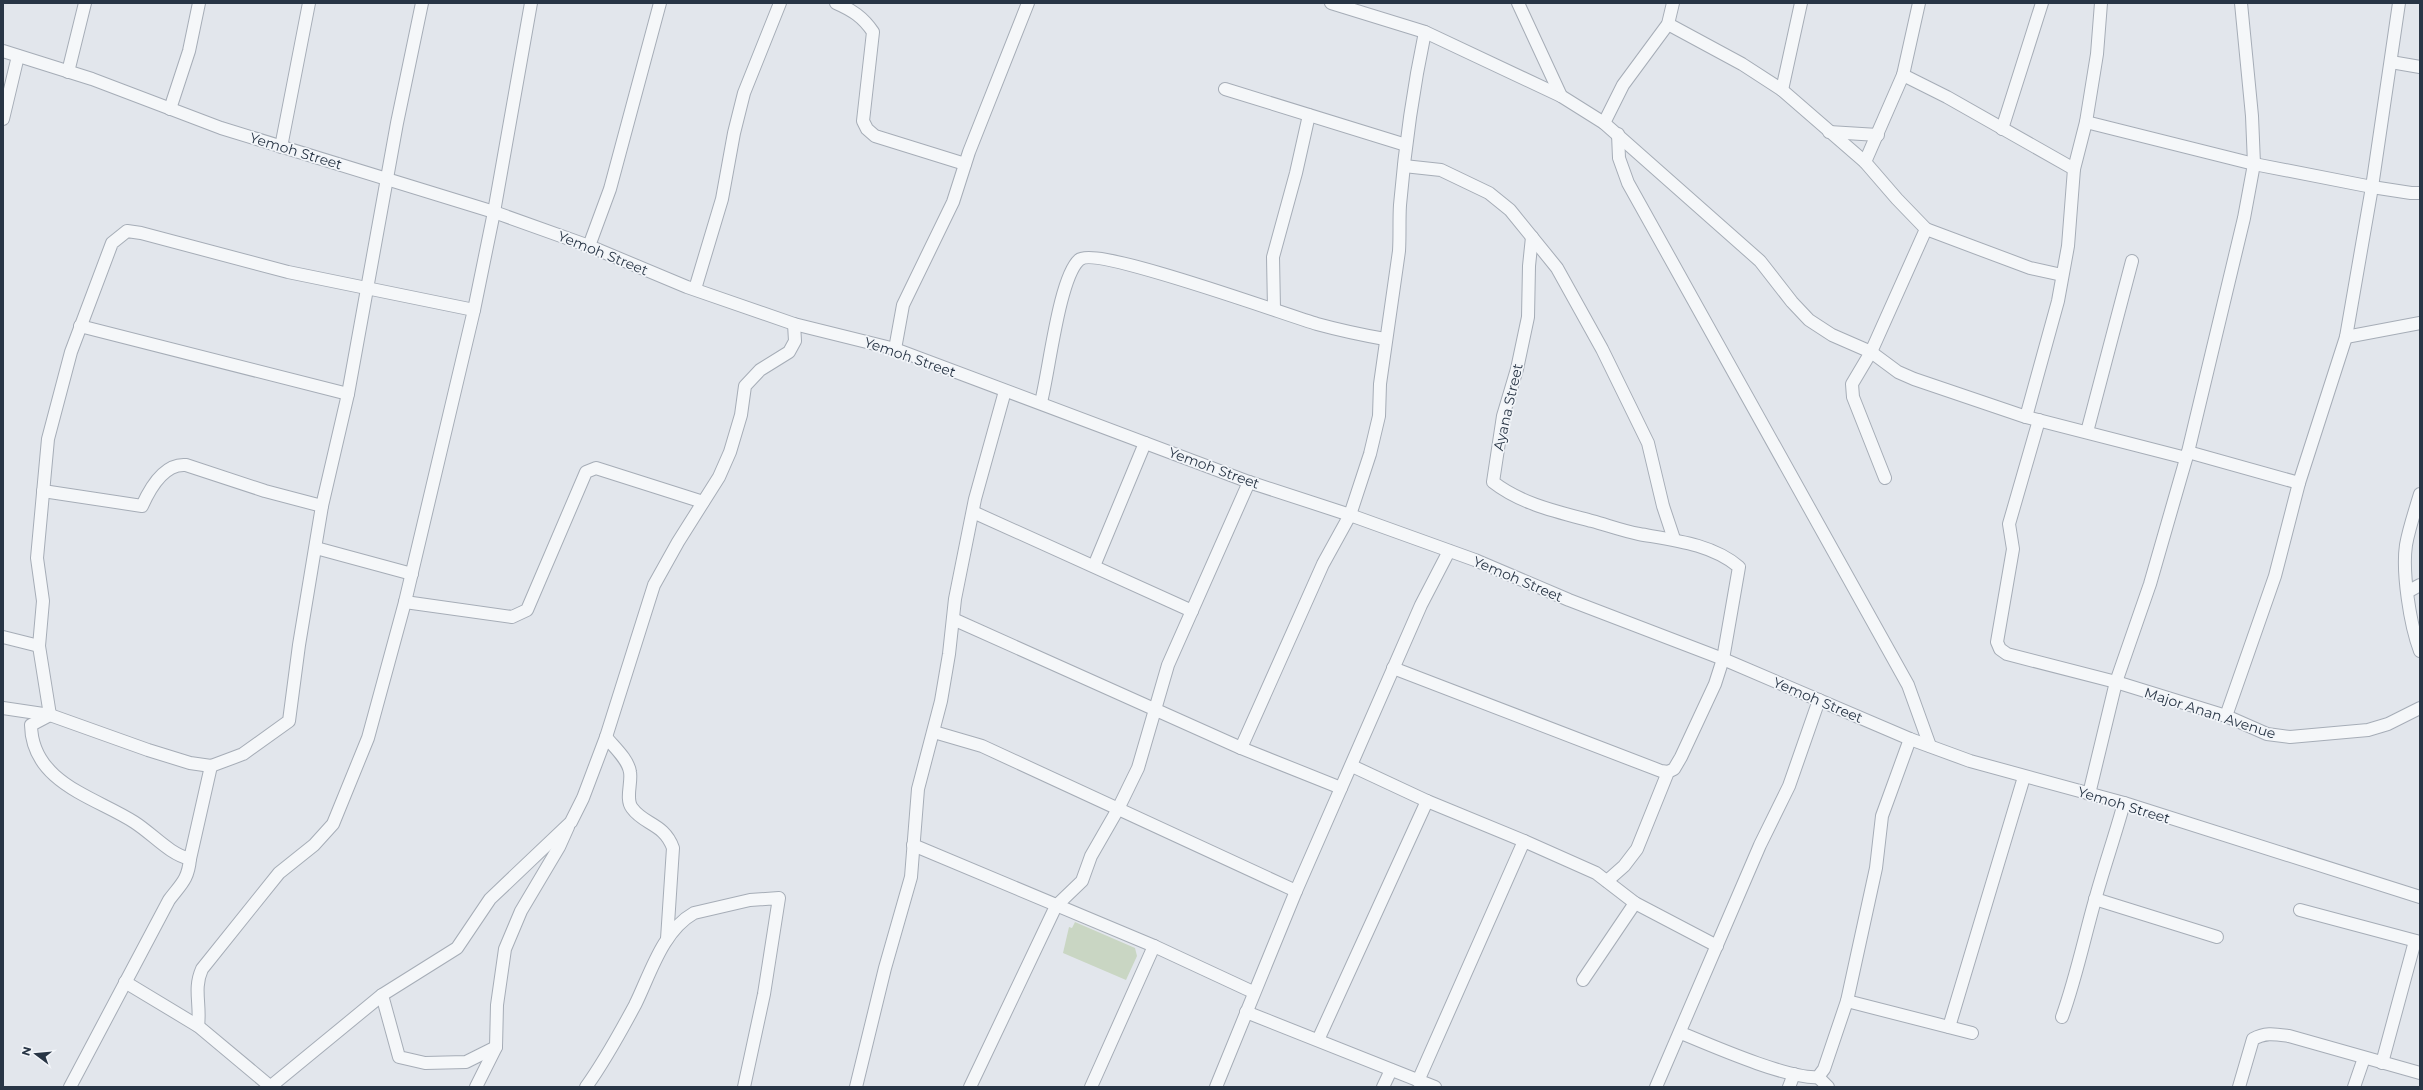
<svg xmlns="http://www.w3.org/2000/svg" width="2423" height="1090" font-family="Montserrat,sans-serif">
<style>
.green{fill:#c9d6c3}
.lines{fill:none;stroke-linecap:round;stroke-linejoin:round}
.minor-casing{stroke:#a6adb7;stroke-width:14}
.minor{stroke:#f5f7f9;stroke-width:12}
.labels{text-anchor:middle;stroke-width:3.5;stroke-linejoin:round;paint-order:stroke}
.street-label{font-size:14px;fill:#283545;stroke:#f2f5f9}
</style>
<rect width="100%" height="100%" fill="#e2e6ec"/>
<!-- green -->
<polygon class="green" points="1075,922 1135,948 1137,956 1126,980 1063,953 1069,927 1072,928"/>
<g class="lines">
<defs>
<g id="minor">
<path d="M836,3C852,10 863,17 873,32L863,121L867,129L875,136L965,164"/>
<polyline points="1331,3 1425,32 1561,96 1604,123 1760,261 1792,302 1809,320 1832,335 1871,352 1898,372 1914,379 2026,417 2186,458"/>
<polyline points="1518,3 1561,96"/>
<polyline points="1668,24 1742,64 1782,90 1865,162 1897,199 1926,229 1871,352 1852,384 1853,397 1885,478"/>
<polyline points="3,51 92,79 221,128 494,212 589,246 687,287 794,324 895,349 1249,482 1350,515 1475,560 1569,600 1723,659 1910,739 1970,761 2124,803 2420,897"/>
<polyline points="2391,62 2420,67"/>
<polyline points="68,72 85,3"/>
<polyline points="1903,75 1947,97 2074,169"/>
<polyline points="1225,89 1406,145"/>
<polyline points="1782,90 1801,3"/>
<polyline points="170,109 189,51 199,3"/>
<polyline points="3,119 18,56"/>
<polyline points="2086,122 2254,164 2372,187 2411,193 2420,193"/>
<polyline points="1604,123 1623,85 1668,24 1673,3"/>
<polyline points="2002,129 2042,3"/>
<polyline points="1829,132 1878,135"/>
<polyline points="1618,134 1619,158 1628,183 1908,685 1930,746"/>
<polyline points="281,147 309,3"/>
<polyline points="1865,162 1903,75 1919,3"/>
<polyline points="1404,166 1441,170 1489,193 1510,210 1557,268 1602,349 1648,443 1663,506 1674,539"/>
<polyline points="1926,229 2030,268 2062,275"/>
<path d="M1532,237L1529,266L1528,317L1517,369L1503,416L1493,482C1521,504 1558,512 1592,521C1607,525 1623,531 1639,534C1673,540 1712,544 1739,567L1723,659L1715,684L1681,757L1674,769L1668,772L1637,849L1624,866L1607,881"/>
<polyline points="589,246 610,189 660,3"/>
<polyline points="695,289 722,199 734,133 744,93 780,3"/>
<polyline points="1274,309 1273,257 1296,173 1309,115"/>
<polyline points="80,326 348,394"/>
<polyline points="2346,337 2420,323"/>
<polyline points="895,349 903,305 953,202 969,152 1028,3"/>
<path d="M1041,402C1049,372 1059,278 1079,260C1095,245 1286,315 1317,324C1339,330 1362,335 1385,339"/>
<polyline points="2026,417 2058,301 2068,246 2074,169 2086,122 2097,54 2101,3"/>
<polyline points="2039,420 2009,524 2013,549 1997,642 2000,649 2007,654 2116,682 2226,716 2267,734 2290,737 2368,730 2388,724 2420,708"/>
<polyline points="2087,432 2132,261"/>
<polyline points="2188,452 2299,483"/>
<path d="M43,491L142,506C150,488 164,463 186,465L265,491L322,506"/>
<path d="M2420,494C2415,511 2409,528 2406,545C2402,572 2410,625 2420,651"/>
<polyline points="973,512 1192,611"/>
<polyline points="316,548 412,574"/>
<polyline points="1094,566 1145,443"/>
<polyline points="2409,591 2420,585"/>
<polyline points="405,602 512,617 527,610 586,472 596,468 703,502"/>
<polyline points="953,619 1241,748 1341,788"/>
<polyline points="3,637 39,646"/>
<polyline points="1393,668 1661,771 1668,772"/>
<polyline points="3,708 50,715 148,750 190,763 211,766 243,754 289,721 299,645 322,506 348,394 397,123 422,3"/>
<polyline points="2226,716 2275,576 2299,483 2346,337 2372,187 2399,3"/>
<polyline points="934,732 982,746 1296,891"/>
<path d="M606,737C614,747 628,759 630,772C632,783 625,799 632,808C644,825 664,823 673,848L667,939"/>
<path d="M1241,748L1323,564L1350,515L1370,454L1379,416L1380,384L1399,251C1400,235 1399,220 1400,205C1405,147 1413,89 1425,32"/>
<path d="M211,766L190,859C169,854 153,834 134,822C95,797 32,783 31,725L50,715L39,646L43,601L37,558L48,439L71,352L112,243L127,231L141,233L288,272L474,310"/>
<polyline points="1352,766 1427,801 1524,841 1596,873 1635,903 1717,946"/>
<polyline points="2089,794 2116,682 2150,584 2188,452 2244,218 2254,164 2252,116 2241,3"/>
<polyline points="913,845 1154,946 1253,992"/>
<polyline points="2095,899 2217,937"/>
<polyline points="2300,910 2420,942"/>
<polyline points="1583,980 1635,903"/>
<polyline points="125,982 198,1026 271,1087"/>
<polyline points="382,995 399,1057 425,1063 466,1062 496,1047"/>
<polyline points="1847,1001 1972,1033"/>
<polyline points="1246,1012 1435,1087"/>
<path d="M2062,1017C2076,978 2084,939 2095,900C2104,867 2115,836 2124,803"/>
<path d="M198,1026C201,1005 193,989 202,969L279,873L314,845L333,824L368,738L405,602L474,310L494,212L531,3"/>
<polyline points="1949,1027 2024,777"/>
<path d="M1681,1033C1710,1045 1790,1080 1818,1077L1824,1069L1847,1001L1876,868L1882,816L1910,739"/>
<polyline points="1318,1040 1427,801"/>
<polyline points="2382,1063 2415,941"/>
<polyline points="1818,1077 1828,1087"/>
<polyline points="1418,1081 1524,841"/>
<path d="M70,1087L169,900C181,884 188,880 190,859"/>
<polyline points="270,1087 382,995 457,948 490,899 571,822 583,798 606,737 654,585 678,542 719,477 730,452 741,415 745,386 760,370 789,352 795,341 794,324"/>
<polyline points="476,1087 496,1047 497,1005 505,949 521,911 559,847 568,827"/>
<path d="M586,1087C604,1062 620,1033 635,1005C650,975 662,931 694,913L750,900L779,898L764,994L744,1087"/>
<polyline points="856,1087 885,968 911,877 918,789 941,701 949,654 955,599 975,499 1005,391"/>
<polyline points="970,1087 1056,906 1082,881 1091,856 1118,809 1138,768 1168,665 1249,482"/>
<polyline points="1091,1087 1154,946"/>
<polyline points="1216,1087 1296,891 1421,605 1449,551"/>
<polyline points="1383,1087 1391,1070"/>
<polyline points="1656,1087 1760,845 1789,786 1819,700"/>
<polyline points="1789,1087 1794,1074"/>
<path d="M2239,1087L2253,1039C2265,1032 2275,1034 2289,1036L2420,1073"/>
<polyline points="2354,1087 2364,1058"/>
</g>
</defs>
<!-- minor casing -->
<use href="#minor" class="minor-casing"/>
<!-- minor -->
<use href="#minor" class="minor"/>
</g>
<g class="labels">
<!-- street labels -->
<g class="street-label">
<text transform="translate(296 151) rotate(17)" y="5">Yemoh Street</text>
<text transform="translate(603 253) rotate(22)" y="5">Yemoh Street</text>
<text transform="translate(910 357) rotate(19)" y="5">Yemoh Street</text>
<text transform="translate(1508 407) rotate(-77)" y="5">Ayana Street</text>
<text transform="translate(1214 468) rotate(20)" y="5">Yemoh Street</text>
<text transform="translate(1518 579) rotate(23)" y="5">Yemoh Street</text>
<text transform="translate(1818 700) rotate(23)" y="5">Yemoh Street</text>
<text transform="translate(2210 713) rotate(18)" y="5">Major Anan Avenue</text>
<text transform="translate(2124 805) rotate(17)" y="5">Yemoh Street</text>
</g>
</g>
<!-- border -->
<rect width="2423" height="1090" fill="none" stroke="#283545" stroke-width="8"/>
<!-- north arrow -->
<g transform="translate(36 1054) rotate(286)" stroke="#f2f5f9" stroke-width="3" paint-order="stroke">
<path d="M0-3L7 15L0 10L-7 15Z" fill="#283545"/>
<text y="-6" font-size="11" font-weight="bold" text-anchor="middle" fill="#283545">N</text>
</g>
</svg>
